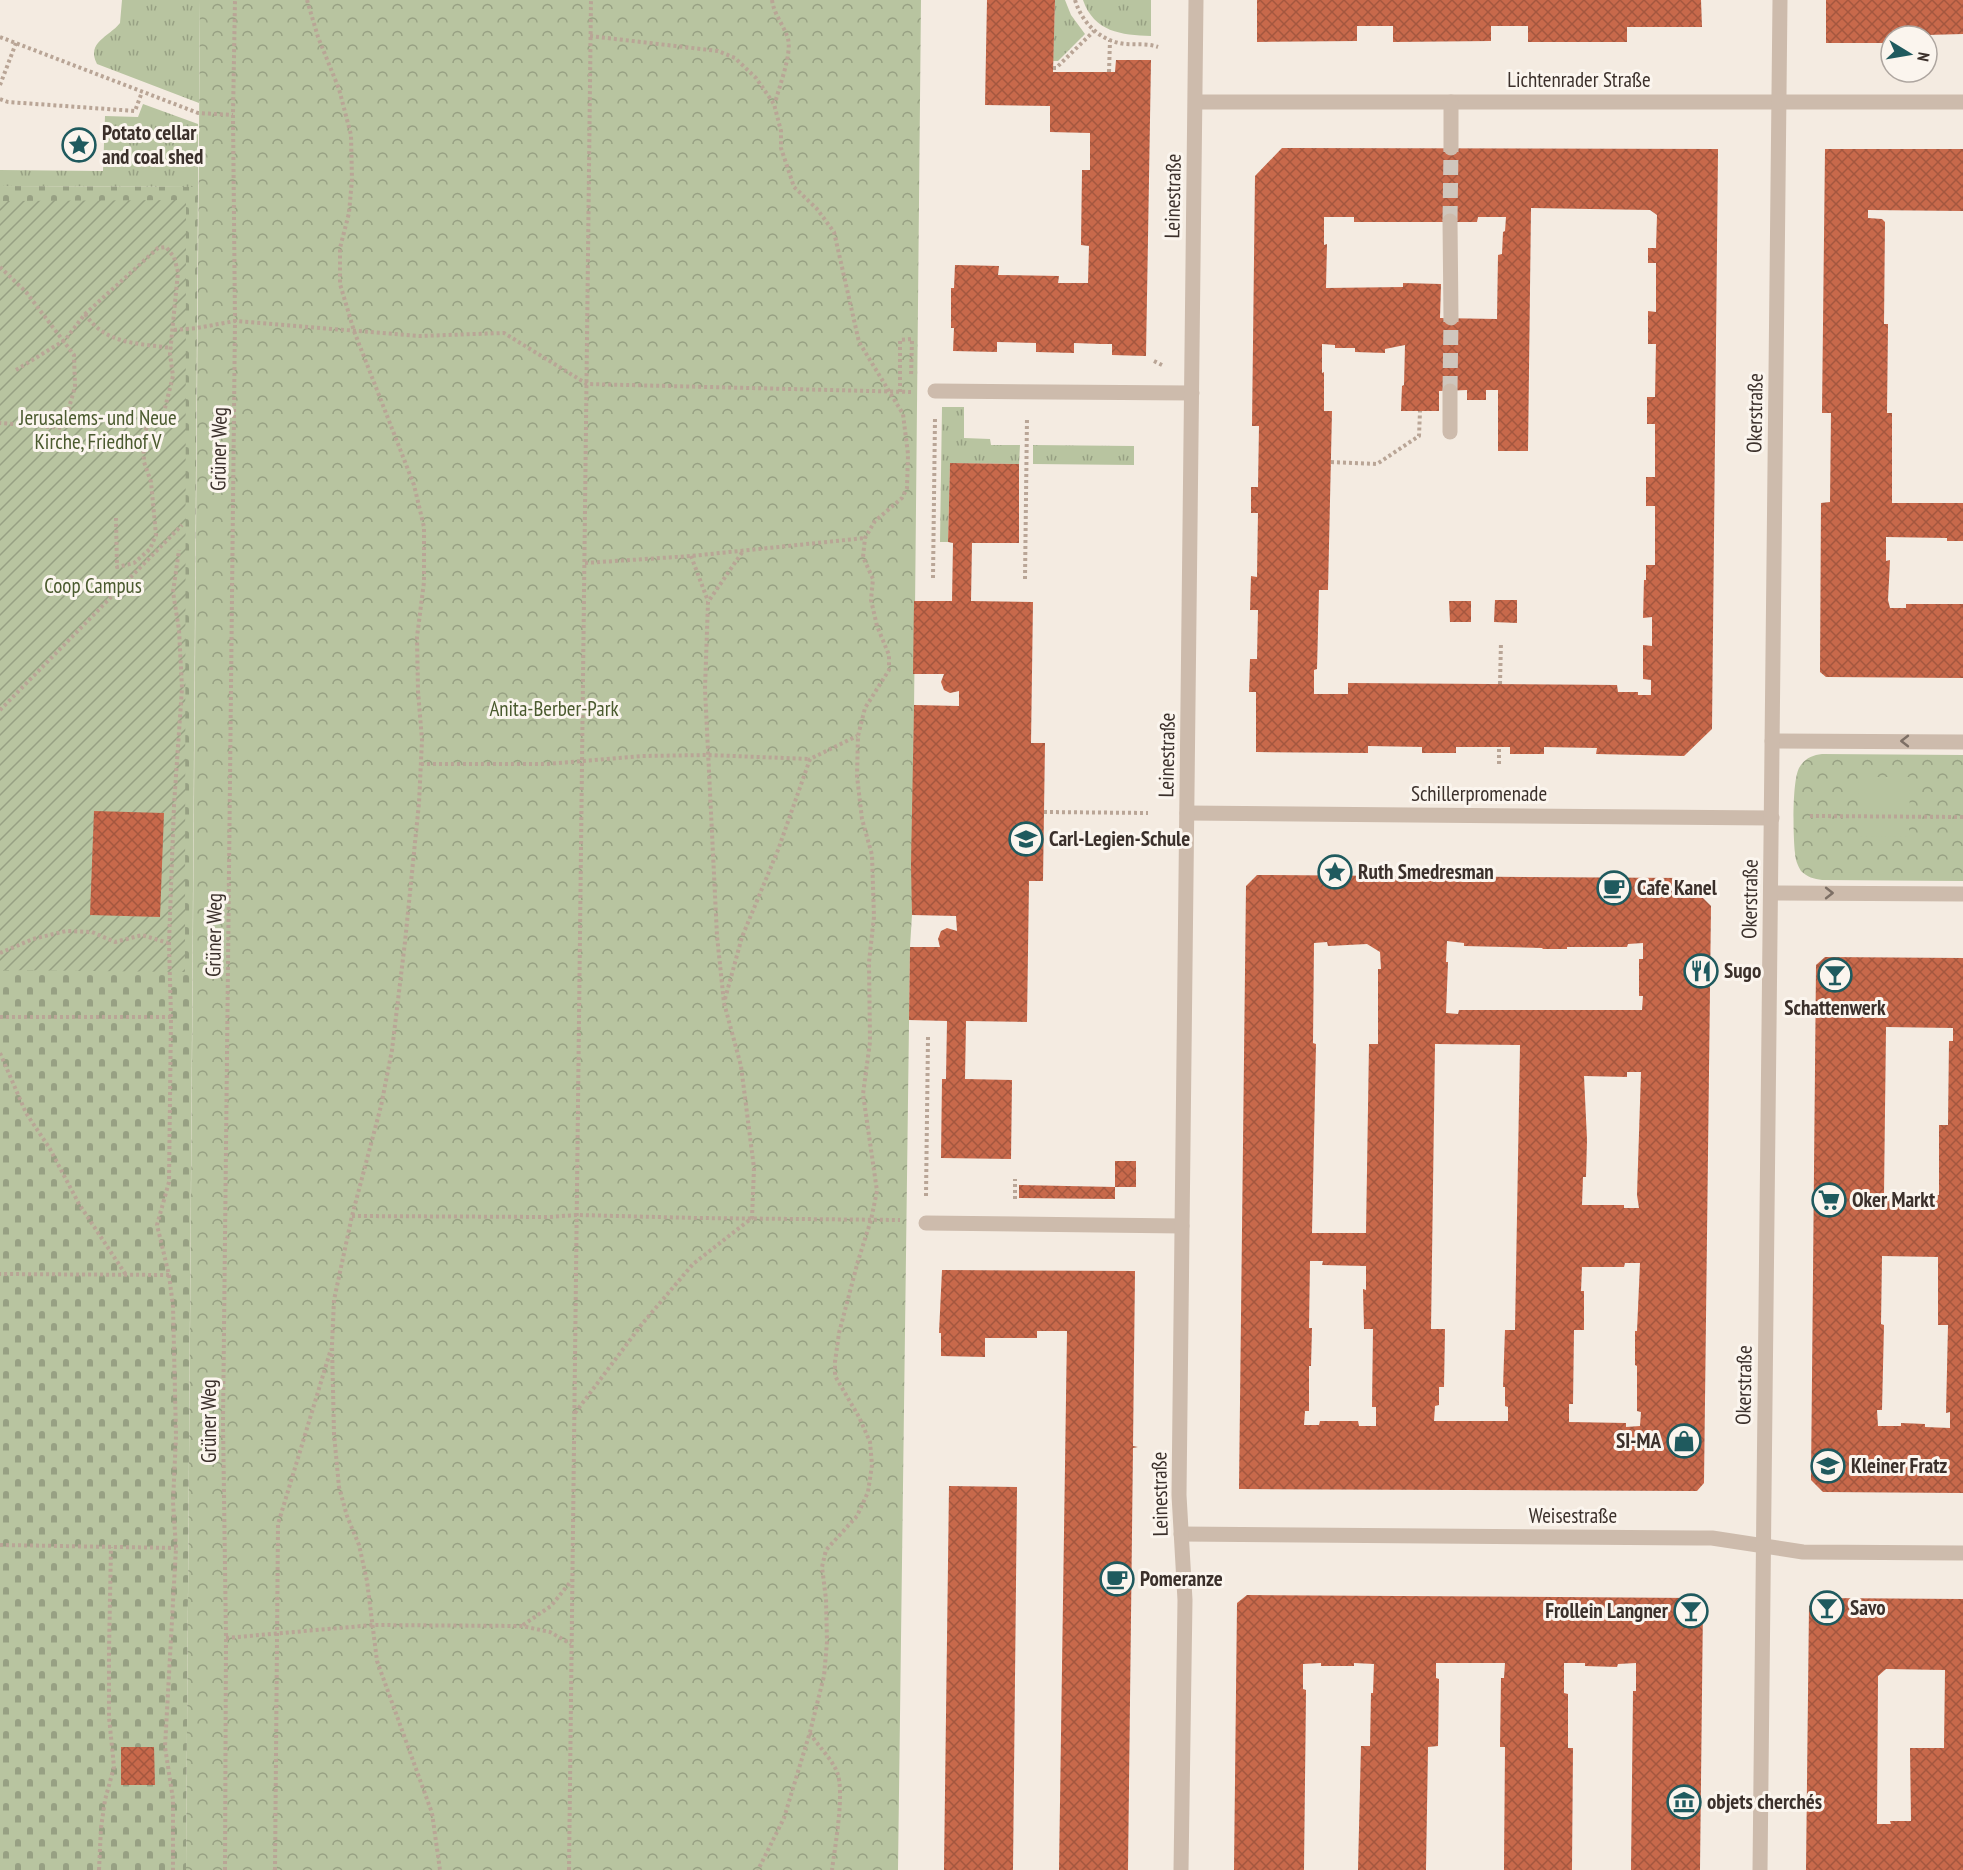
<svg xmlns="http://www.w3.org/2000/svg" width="1963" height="1870" font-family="'PT Sans Narrow',sans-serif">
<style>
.grass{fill:url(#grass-tufts)}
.cemetery{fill:url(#cemetery-stones)}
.park{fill:url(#park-crowns)}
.garden{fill:url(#garden-furrows)}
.pitch{fill:#b8c4a0}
.building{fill:url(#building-cross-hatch);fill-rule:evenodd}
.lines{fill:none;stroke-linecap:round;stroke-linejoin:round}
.minor-tunnel{stroke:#cfc6bd;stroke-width:15;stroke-dasharray:15 8;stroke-linecap:butt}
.path{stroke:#b9a596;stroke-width:4;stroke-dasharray:3 3;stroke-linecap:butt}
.minor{stroke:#cdbbac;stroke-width:15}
.oneway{stroke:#7d6f65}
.labels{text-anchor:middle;stroke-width:6;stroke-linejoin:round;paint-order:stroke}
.street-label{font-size:21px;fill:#3b302b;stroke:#fbf5ee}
.poi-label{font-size:21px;font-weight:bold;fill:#3b302b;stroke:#fbf5ee;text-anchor:start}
.park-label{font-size:21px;fill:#4a5a2e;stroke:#fbf5ee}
</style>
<defs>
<pattern id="grass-tufts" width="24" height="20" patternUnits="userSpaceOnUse" patternTransform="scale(1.5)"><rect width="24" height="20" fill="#b8c4a0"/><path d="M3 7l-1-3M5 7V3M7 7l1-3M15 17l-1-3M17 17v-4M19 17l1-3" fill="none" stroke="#97a083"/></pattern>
<pattern id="cemetery-stones" width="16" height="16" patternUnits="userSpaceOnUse" patternTransform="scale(1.5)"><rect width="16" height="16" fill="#b8c4a0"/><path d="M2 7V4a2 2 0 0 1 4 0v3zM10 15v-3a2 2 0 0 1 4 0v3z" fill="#97a083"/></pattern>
<pattern id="park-crowns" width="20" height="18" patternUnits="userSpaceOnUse" patternTransform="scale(1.5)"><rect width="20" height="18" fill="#b8c4a0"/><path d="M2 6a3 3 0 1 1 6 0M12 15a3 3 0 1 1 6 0" fill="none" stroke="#97a083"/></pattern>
<pattern id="garden-furrows" width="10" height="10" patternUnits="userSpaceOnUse" patternTransform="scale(1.5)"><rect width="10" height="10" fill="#b8c4a0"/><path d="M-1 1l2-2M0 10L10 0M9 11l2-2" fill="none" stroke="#97a083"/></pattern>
<pattern id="building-cross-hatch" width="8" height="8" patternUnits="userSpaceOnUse" patternTransform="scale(1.5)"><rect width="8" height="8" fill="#c8694b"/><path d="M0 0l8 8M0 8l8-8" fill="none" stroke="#a4573f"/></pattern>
</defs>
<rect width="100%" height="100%" fill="#f4ebe1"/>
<!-- grass -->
<g class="grass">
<path d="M122,0H200L199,103L97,64C86,42 109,37 120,23Z"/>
<polygon points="1055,0 1065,0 1071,15 1085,34 1058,61 1053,61"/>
<path d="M1083,0H1151V36C1121,35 1094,32 1083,0Z"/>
<polygon points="143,104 198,124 198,187 0,186 0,170 103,171 105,116 138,117"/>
<polygon points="942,407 964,407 964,438 990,439 991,445 1020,445 1019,464 950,463 948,542 940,542"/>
<polygon points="1033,445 1134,446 1134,465 1033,464"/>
</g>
<!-- cemetery -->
<polygon class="cemetery" points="0,186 198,187 186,1870 0,1870"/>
<!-- park -->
<g class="park">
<polygon points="200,0 921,0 912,915 910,947 898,1870 186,1870"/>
<path d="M1822,754L1963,755V881L1822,880C1814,879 1807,877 1801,871C1798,866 1795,859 1795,853C1793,836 1792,782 1799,768C1804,759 1812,755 1822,754Z"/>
</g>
<!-- garden -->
<polygon class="garden" points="186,200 185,972 0,970 0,201"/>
<!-- pitch -->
<polygon class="pitch" points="1859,777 1910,777 1909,837 1858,836"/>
<!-- building -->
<g class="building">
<polygon points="987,0 1055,0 1053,72 1115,72 1116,60 1151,60 1146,356 1112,355 1112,344 1101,344 1074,343 1074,353 1036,352 1036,343 997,342 997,352 953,351 954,328 951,328 951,288 954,288 955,265 999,266 998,275 1059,276 1058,283 1088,283 1089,246 1081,245 1082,170 1090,170 1090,133 1050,132 1050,106 985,105"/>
<polygon points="1257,0 1701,0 1702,27 1627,27 1627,42 1528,42 1528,26 1491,26 1491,41 1393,42 1393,26 1357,26 1357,41 1257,42"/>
<polygon points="1826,0 1963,0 1963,34 1891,36 1891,43 1826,43"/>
<path d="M1282,148L1718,149L1712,729L1684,756L1596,754L1597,748L1544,747V754H1510V747H1456V753H1422V747L1368,746V753L1256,752V692H1249L1250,659H1257L1258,610H1250L1251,576L1257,577L1258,513H1251V487H1258L1259,426H1252L1255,176ZM1531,208L1650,210L1657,215L1656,248H1648V263H1656V312L1648,311V344H1656L1655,397H1647V424H1655V477H1646V506H1655V565H1646V580H1644L1643,618L1652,617V646L1643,645V679L1651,680V695H1638V692H1618L1617,685L1348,683V694H1314V670L1317,669L1319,590H1328L1332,411H1324V372L1322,373V344L1335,345V348H1355V352L1385,353V349L1405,345L1404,385L1402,386L1401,411H1439V391L1467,390V400H1486V390H1498V451H1528ZM1324,217H1354V222H1477L1478,217H1506L1505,231L1503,232L1502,254L1498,255L1497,319L1440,318L1441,284L1403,283V287L1326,288L1327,244L1324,245Z"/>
<polygon points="1825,149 1963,149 1963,211 1868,210 1868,218 1882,219 1885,222 1884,324 1888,324 1887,413 1892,413 1892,503 1963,503 1963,541 1947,541 1947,538 1886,537 1886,561 1890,560 1888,600 1890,608 1906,608 1906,604 1963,604 1963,678 1826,677 1820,672 1821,503 1830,502 1831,413 1822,413"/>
<polygon points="950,463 1019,464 1019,543 972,543 971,601 1033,602 1031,743 1045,743 1043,881 1029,881 1027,1022 966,1021 965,1079 1012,1080 1011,1159 941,1158 942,1079 946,1079 947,1021 909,1020 910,947 940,947 938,939 941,931 947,928 957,931 956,916 912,915 911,865 914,705 959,706 959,691 950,693 944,690 941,682 944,674 913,674 914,601 952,601 953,543 948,542"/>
<polygon points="1495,600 1517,600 1517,623 1494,622"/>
<polygon points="1449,601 1471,601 1471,622 1450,622"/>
<polygon points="94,811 164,813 160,917 90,915"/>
<path d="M1257,875L1683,878L1711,906L1704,1483L1697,1491L1239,1489L1246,886ZM1447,941L1464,943V946L1542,948L1543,949H1567V947H1627L1628,944L1643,943V959H1639V996H1643L1642,1010H1459L1458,1014L1446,1013L1448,962H1446ZM1327,942L1328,946L1367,944L1380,952L1381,969H1378V1044H1369L1366,1233H1312L1316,1044L1313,1043L1314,943ZM1435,1044L1520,1045L1515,1330H1505L1503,1387H1505V1406L1508,1407V1421H1434L1435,1406L1439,1405V1387H1444L1445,1329H1431ZM1627,1072H1641L1637,1195L1639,1208H1624V1205H1582L1583,1177H1586L1587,1140L1584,1076L1627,1077ZM1310,1261H1323L1322,1265L1366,1266V1290L1363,1289L1364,1329H1373L1372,1407H1376V1426H1359L1358,1421H1320L1319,1425H1304L1305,1411H1309V1366H1311L1312,1328H1309ZM1625,1263H1640L1637,1331H1635V1365L1637,1366V1411L1641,1412L1640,1426L1626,1427V1423L1569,1422V1404H1573L1574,1330H1584V1291H1581L1582,1267H1624Z"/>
<path d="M1825,957L1963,958V1493L1823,1492L1811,1480L1816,965ZM1886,1027L1953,1028V1041H1949L1948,1125H1939V1195L1884,1194ZM1882,1256L1938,1257V1325H1948L1946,1413L1950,1412V1428L1925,1427V1424L1901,1423V1426H1878L1877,1410H1882L1884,1325L1881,1324Z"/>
<rect x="1115" y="1161" width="21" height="26"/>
<polygon points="1019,1185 1115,1187 1115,1199 1019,1198"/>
<polygon points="942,1270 1135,1271 1133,1446 1138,1447 1133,1448 1128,1870 1059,1870 1067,1331 1037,1331 1037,1338 985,1338 985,1357 941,1356 941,1333 939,1333"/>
<polygon points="949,1486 1017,1487 1013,1870 944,1870"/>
<polygon points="1247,1595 1694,1598 1703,1604 1700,1870 1631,1870 1633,1691 1636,1691 1636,1663 1618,1664 1617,1667 1585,1666 1585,1663 1564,1663 1564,1693 1568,1694 1568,1748 1573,1748 1572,1870 1504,1870 1505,1747 1500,1747 1501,1678 1504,1678 1505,1663 1436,1663 1436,1678 1439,1679 1438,1746 1428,1747 1426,1870 1358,1870 1361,1746 1370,1746 1371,1693 1373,1693 1374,1664 1354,1663 1354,1666 1321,1666 1321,1663 1303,1664 1303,1689 1306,1690 1304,1870 1234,1870 1237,1603"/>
<path d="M1819,1598L1963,1599V1870H1806L1809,1606ZM1886,1669L1945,1670L1944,1748H1910L1911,1821H1890L1891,1824H1877L1878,1676Z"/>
<polygon points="121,1747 154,1747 155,1785 121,1785"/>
</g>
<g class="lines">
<!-- minor-tunnel -->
<g class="minor-tunnel">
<polyline points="1450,221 1451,148"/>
<polyline points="1450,391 1451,318"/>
</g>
<!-- path -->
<g class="path">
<polyline points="307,0 318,37 339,89 351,135 352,179 349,213 340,248 340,284 354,331 414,485 424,527 424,582 417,637 418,691 422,740 419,803 405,942 392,1050 381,1106 352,1216 334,1300 332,1345 334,1434 339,1487 347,1516 359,1545 367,1581 377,1661 432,1813 440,1870"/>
<path d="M772,0C774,15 784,25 788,39C792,54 779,87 775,103"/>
<path d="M1075,0C1082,23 1100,41 1125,44C1136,45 1147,43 1158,47"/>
<polyline points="590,36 718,51 735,58 756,78 774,104 781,131 781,148 794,187 817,209 834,232 859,342 903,414 908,454 907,488 902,498 875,521 865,538 863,557 873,579 871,600 877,626 889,655 889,670 865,708 858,736 857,776 862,819 872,855 874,917 869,962 870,1042 863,1094 877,1191 871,1220 858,1261 839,1333 835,1362 835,1376 859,1417 870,1442 872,1465 868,1492 857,1516 826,1550 822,1567 826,1599 827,1642 824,1676 810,1732 784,1818 758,1870"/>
<polyline points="0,37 198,113 233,115"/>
<polyline points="1053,68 1056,68 1094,31"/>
<polyline points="1109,72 1110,40"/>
<polyline points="0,85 16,43"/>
<polyline points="0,99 8,102 135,111 142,92"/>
<polyline points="0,267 26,292 74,355 75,387 63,428 0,423"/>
<path d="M85,314C106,345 138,343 171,348"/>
<polyline points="174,330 197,328 235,321 419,336 504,333 587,384 911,392"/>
<polyline points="1154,361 1162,365"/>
<polyline points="16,370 65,340 85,314 158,248 166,247 174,257 178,272 170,354 173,376 164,412 148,426 143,434 144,462 151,482 156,535 150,549 134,563 117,567 116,518"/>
<polyline points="900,392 900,340 912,339 911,377"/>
<polyline points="1331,462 1377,464 1419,436 1420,411"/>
<polyline points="691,556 708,601"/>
<polyline points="585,563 691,556 865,538"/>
<polyline points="933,578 935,418"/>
<polyline points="1025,579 1027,418"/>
<polyline points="1500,684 1501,642"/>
<polyline points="0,710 182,525"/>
<polyline points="421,764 548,764 642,756 708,755 810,759"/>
<polyline points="1499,764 1499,747"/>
<polyline points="1044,812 1148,813"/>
<polyline points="1810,816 1963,817"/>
<polyline points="0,953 33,939 66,931 92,932 115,942 142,935 168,943"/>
<polyline points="725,999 742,937 778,850 810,759 857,736"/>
<polyline points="0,1017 171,1017 169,1182 157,1225 169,1275 0,1274"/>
<polyline points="171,1017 169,943 174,805 182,688 179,630 173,592 179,550"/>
<polyline points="0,1053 26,1113 50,1149 79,1204 126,1275"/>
<polyline points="926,1196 928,1037"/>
<polyline points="1015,1199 1015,1179"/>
<polyline points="352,1216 549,1217 577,1215 698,1218 900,1220"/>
<polyline points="169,1275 173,1306 176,1436 173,1502 176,1548 165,1747 173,1799 173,1870"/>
<polyline points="575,1413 642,1324 693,1264 752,1218 754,1168 741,1066 724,1003 717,936 705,689 708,602 743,551"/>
<polyline points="0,1545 176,1548"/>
<polyline points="523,1625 551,1606 572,1580"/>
<polyline points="226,1638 373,1625 522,1626 550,1632 571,1644"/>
<path d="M810,1733C817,1745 832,1759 837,1772C845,1792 835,1846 832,1870"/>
<polyline points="99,1870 101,1828 105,1800 114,1767 109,1717 109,1651 111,1547"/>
<polyline points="225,1870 226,1638 223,1423 235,321 233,115 235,0"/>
<polyline points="275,1870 278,1524 331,1349"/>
<polyline points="569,1870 591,0"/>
</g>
<!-- minor -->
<g class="minor">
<polyline points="1196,102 1963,102"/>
<polyline points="1451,148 1451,102"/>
<polyline points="1450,221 1451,318"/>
<polyline points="935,391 1192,393"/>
<polyline points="1450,432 1450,391"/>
<polyline points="1772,741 1963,742"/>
<polyline points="1187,813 1772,818"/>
<polyline points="1771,893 1963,894"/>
<polyline points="926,1223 1182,1226"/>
<polyline points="1181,1534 1698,1538 1712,1538 1803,1552 1963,1553"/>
<polyline points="1181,1870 1185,1600 1179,1495 1196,0"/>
<polyline points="1760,1870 1780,0"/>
</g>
</g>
<!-- one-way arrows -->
<defs><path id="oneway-chevron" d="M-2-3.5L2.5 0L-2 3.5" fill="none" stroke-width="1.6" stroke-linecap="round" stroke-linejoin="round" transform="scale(1.5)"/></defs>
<g class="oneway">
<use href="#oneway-chevron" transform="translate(1905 741) rotate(-180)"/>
<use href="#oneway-chevron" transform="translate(1829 893)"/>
</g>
<!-- icons -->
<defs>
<symbol id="sight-ring" viewBox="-11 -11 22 22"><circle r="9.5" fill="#fbf5ee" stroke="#1f5a5e" stroke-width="1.5"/><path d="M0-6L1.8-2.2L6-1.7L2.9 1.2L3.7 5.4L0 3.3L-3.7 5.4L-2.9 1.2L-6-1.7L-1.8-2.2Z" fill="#1f5a5e"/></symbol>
<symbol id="university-ring" viewBox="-11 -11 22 22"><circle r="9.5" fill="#fbf5ee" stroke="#1f5a5e" stroke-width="1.5"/><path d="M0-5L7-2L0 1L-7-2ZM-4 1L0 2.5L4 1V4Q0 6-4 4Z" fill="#1f5a5e"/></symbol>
<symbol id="cafe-ring" viewBox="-11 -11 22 22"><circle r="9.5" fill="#fbf5ee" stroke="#1f5a5e" stroke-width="1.5"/><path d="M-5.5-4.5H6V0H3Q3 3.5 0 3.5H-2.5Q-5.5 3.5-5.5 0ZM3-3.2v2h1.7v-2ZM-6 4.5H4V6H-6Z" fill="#1f5a5e"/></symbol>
<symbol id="restaurant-ring" viewBox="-11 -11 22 22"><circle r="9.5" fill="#fbf5ee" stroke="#1f5a5e" stroke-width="1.5"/><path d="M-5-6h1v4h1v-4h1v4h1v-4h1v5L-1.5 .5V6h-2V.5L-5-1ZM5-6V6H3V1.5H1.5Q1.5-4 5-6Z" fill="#1f5a5e"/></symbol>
<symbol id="bar-ring" viewBox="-11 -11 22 22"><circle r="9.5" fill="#fbf5ee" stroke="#1f5a5e" stroke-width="1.5"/><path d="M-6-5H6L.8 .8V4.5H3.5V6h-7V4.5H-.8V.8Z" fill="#1f5a5e"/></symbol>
<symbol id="supermarket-ring" viewBox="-11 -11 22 22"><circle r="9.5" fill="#fbf5ee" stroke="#1f5a5e" stroke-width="1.5"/><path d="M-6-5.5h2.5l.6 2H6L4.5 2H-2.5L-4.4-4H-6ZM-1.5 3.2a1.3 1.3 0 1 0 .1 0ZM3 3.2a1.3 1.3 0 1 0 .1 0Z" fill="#1f5a5e"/></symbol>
<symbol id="shop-ring" viewBox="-11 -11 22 22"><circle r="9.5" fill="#fbf5ee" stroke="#1f5a5e" stroke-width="1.5"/><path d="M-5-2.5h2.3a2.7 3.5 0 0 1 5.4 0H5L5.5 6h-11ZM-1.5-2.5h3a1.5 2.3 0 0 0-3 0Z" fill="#1f5a5e"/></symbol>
<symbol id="school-ring" viewBox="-11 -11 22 22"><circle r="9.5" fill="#fbf5ee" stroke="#1f5a5e" stroke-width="1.5"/><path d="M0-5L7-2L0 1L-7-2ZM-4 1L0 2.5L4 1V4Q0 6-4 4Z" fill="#1f5a5e"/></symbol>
<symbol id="museum-ring" viewBox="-11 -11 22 22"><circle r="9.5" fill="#fbf5ee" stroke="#1f5a5e" stroke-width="1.5"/><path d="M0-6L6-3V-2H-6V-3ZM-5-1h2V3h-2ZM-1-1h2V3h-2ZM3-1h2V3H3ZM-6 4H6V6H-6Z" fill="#1f5a5e"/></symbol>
</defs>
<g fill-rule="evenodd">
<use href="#sight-ring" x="60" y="126" width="38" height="38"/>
<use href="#university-ring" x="1007" y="820" width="38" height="38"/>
<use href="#sight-ring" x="1316" y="853" width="38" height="38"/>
<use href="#cafe-ring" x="1595" y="869" width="38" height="38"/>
<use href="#restaurant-ring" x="1682" y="952" width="38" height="38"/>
<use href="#bar-ring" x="1816" y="956" width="38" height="38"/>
<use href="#supermarket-ring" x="1810" y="1181" width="38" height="38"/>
<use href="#shop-ring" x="1665" y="1422" width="38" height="38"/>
<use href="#school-ring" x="1809" y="1447" width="38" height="38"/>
<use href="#cafe-ring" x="1098" y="1560" width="38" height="38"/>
<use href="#bar-ring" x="1808" y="1589" width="38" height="38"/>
<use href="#bar-ring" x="1672" y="1592" width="38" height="38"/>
<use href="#museum-ring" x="1665" y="1783" width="38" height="38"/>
</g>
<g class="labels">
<!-- street labels -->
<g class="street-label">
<text x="1579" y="87">Lichtenrader Straße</text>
<text transform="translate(1173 196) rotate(-89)" y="7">Leinestraße</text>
<text transform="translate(1755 413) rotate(-89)" y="7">Okerstraße</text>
<text transform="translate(219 449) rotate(-89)" y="7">Grüner Weg</text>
<text transform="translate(1167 755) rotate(-89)" y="7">Leinestraße</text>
<text x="1479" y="801">Schillerpromenade</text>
<text transform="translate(1750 899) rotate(-89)" y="7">Okerstraße</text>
<text transform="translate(214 935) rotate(-89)" y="7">Grüner Weg</text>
<text transform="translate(1744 1385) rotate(-89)" y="7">Okerstraße</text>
<text transform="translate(209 1421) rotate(-90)" y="7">Grüner Weg</text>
<text transform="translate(1160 1494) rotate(-91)" y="7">Leinestraße</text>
<text x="1573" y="1523">Weisestraße</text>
</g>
<!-- poi labels -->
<g class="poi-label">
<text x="102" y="140">Potato cellar<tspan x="102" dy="24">and coal shed</tspan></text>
<text x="1049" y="846">Carl-Legien-Schule</text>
<text x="1358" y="879">Ruth Smedresman</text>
<text x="1637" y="895">Cafe Kanel</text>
<text x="1724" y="978">Sugo</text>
<text x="1835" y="1015" text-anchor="middle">Schattenwerk</text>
<text x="1852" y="1207">Oker Markt</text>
<text x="1661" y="1448" text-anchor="end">SI-MA</text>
<text x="1851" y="1473">Kleiner Fratz</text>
<text x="1140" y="1586">Pomeranze</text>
<text x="1850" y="1615">Savo</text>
<text x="1668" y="1618" text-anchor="end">Frollein Langner</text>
<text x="1707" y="1809">objets cherchés</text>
</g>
<!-- park labels -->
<g class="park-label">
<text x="98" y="425">Jerusalems- und Neue<tspan x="98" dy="24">Kirche, Friedhof V</tspan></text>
<text x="93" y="593">Coop Campus</text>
<text x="554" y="716">Anita-Berber-Park</text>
</g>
</g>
<!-- north arrow -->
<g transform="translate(1909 54) rotate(101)"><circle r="28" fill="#fbf5ee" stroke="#aea6a0" stroke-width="1.5"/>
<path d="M0-4.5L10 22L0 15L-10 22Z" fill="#1f5a5e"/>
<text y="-9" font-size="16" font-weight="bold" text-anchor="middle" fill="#3b302b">N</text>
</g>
</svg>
